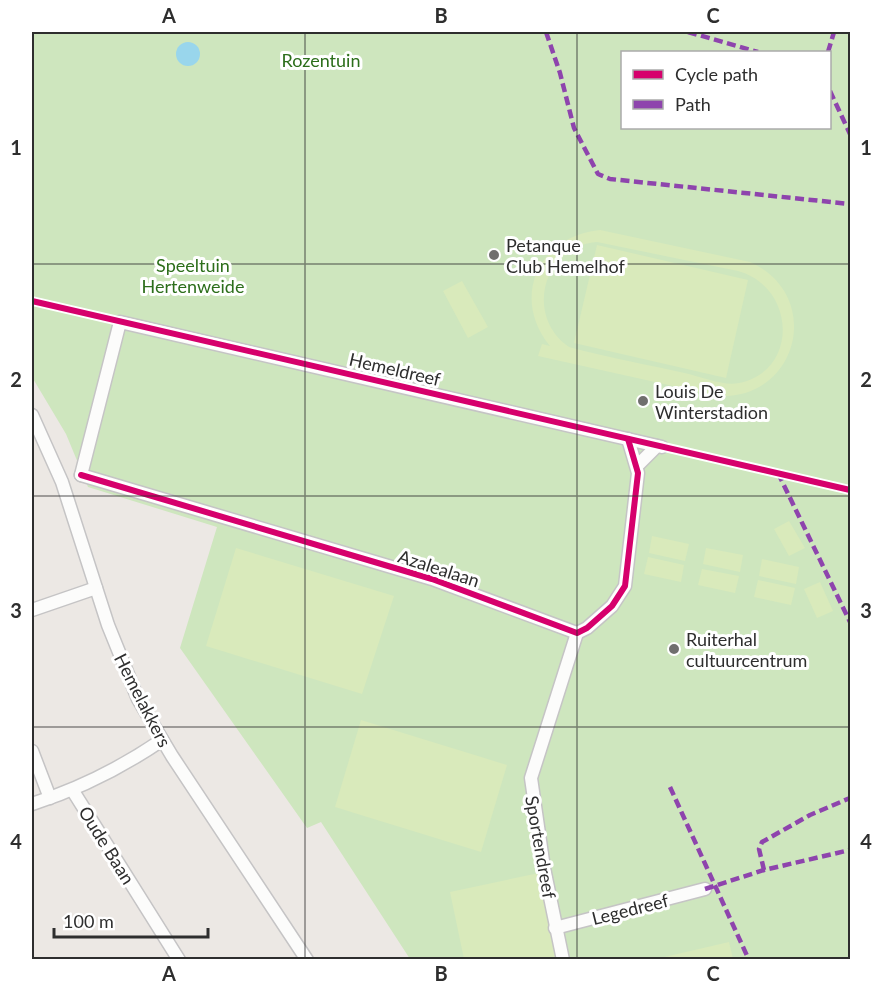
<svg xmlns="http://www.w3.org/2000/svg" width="882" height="991" font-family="Lato,sans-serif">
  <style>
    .green { fill: #cee6be; fill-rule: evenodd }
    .pitch { fill: #d9eabb; fill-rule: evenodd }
    .water { fill: #99d6ec }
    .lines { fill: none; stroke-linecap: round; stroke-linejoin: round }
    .minor-casing { stroke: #c5c4c5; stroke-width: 15 }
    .minor { stroke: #fcfcfb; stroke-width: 12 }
    .quiet { stroke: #8e44ad; stroke-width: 4.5; stroke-dasharray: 9 4.5; stroke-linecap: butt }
    .cycleway-casing { stroke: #fff; stroke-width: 10 }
    .cycleway { stroke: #d6006c; stroke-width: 6 }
    .grid { fill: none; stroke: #2e2e2e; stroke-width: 1.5; stroke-opacity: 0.55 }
    .poi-dot { fill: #706f6e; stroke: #fff; stroke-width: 2 }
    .labels { text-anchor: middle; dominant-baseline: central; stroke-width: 6; stroke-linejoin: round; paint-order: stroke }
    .park-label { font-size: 18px; fill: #2c6e1b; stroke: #fff }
    .poi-label { font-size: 18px; fill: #2e2e2e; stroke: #fff; text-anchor: start }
    .street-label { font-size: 18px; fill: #2e2e2e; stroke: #fff }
    .neatline { fill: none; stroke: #2e2e2e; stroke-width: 2 }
    .grid-label { font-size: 20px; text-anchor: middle; font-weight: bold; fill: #2e2e2e }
  </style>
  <rect width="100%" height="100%" fill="#ece8e4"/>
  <path class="green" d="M32,32H850V959H410L321,822L307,828L180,648L217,527L88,487L66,434L32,377ZM622,52H830V128H622Z"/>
  <g class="pitch">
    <path d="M600,230L750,262C824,295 799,400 718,396L538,356L542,344L550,346C510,297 539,236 600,230ZM597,242L738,271C796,287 799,371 739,383C724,386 704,378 689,374C650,365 609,358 569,347C524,316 543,246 597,242Z"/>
    <polygon points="597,245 748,280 726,378 574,343"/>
    <polygon points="462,281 488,327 468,338 443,291"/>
    <polygon points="789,521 805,548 789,556 774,529"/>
    <polygon points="652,536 689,544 685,561 649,553"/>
    <polygon points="236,548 394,596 362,694 206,646"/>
    <polygon points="706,548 743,555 740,572 703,564"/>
    <polygon points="648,557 684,565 681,582 644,574"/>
    <polygon points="762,559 799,567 796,584 759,576"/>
    <polygon points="702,569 739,576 735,593 698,585"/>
    <polygon points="758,580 795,588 791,605 754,597"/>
    <polygon points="820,582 833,611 817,618 804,589"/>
    <polygon points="361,720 507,765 481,852 335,807"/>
    <polygon points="539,873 557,959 464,959 450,892"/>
    <polygon points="729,942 733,959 656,959"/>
  </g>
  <circle class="water" cx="188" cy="54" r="12"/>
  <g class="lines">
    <g class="minor-casing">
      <g id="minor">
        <polyline points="32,415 62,482 108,625 138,699 172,756 307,960"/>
        <polyline points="637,466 657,446"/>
        <polyline points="81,475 432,579 577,633 587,628 612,606 625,586 638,473 628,439"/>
        <polyline points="81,475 120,322 662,447"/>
        <polyline points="32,610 96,588"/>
        <polyline points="32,751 50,798"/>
        <polyline points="73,791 179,960"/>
        <path d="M32,804C79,789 121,768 162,740"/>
        <polyline points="555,928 705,889"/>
        <polyline points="563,960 544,868 531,778 577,633"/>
      </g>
    </g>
    <use href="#minor" class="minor"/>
    <g class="quiet">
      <polyline points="546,32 560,73 574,128 598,174 610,179 850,204"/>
      <polyline points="688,32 758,52"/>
      <polyline points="828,52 834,32"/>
      <polyline points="830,91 850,134"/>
      <polyline points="778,473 850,622"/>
      <polyline points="670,787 749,960"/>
      <polyline points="764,870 759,849 762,842 810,815 850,798"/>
      <polyline points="705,889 764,870 850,850"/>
    </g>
    <g class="cycleway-casing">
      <g id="cycleway">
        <polyline points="32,301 850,490"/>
        <polyline points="81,475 432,579 577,633 587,628 612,606 625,586 638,473 628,439"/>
      </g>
    </g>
    <use href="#cycleway" class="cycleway"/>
  </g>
  <path class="grid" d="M305,32V960M577,32V960M32,264H850M32,496H850M32,727H850"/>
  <g class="poi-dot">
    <circle cx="494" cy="255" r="6"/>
    <circle cx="643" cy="401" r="6"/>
    <circle cx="674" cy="649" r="6"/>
  </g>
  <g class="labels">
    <g class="park-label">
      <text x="321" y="60">Rozentuin</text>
      <text x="193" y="265">Speeltuin<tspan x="193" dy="21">Hertenweide</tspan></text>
    </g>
    <g class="poi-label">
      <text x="506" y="245">Petanque<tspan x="506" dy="21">Club Hemelhof</tspan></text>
      <text x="655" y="391">Louis De<tspan x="655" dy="21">Winterstadion</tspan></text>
      <text x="686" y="639">Ruiterhal<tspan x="686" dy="21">cultuurcentrum</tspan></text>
    </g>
    <g class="street-label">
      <text transform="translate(395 369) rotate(13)">Hemeldreef</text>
      <text transform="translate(439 568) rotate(18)">Azalealaan</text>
      <text transform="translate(143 700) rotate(63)">Hemelakkers</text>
      <text transform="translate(107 845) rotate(58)">Oude Baan</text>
      <text transform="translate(541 847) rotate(80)">Sportendreef</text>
      <text transform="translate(630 909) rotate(-14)">Legedreef</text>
    </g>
  </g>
  <rect width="882" height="991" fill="none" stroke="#ffffff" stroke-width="66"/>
  <rect x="621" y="51" width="210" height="78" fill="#ffffff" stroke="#ababab" stroke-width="1.5"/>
  <rect x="633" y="70" width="30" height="9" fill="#d6006c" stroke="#ababab" stroke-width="1.5"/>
  <text x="675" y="81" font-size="18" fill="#2e2e2e">Cycle path</text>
  <rect x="633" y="100" width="30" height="9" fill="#8e44ad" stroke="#ababab" stroke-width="1.5"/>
  <text x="675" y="111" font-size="18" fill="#2e2e2e">Path</text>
  <path d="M54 928v9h154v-9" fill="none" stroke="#2e2e2e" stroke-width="3"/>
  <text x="63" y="928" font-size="18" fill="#2e2e2e" stroke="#ffffff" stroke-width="4.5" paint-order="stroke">100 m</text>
  <rect x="33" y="33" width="816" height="925" class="neatline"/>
  <g class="grid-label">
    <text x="169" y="23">A</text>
    <text x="441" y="23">B</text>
    <text x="713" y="23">C</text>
    <text x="16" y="155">1</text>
    <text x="866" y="155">1</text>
    <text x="16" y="387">2</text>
    <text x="866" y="387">2</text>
    <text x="16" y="618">3</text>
    <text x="866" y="618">3</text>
    <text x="16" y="849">4</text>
    <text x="866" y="849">4</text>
    <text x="169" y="981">A</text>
    <text x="441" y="981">B</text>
    <text x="713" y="981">C</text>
  </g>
</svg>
